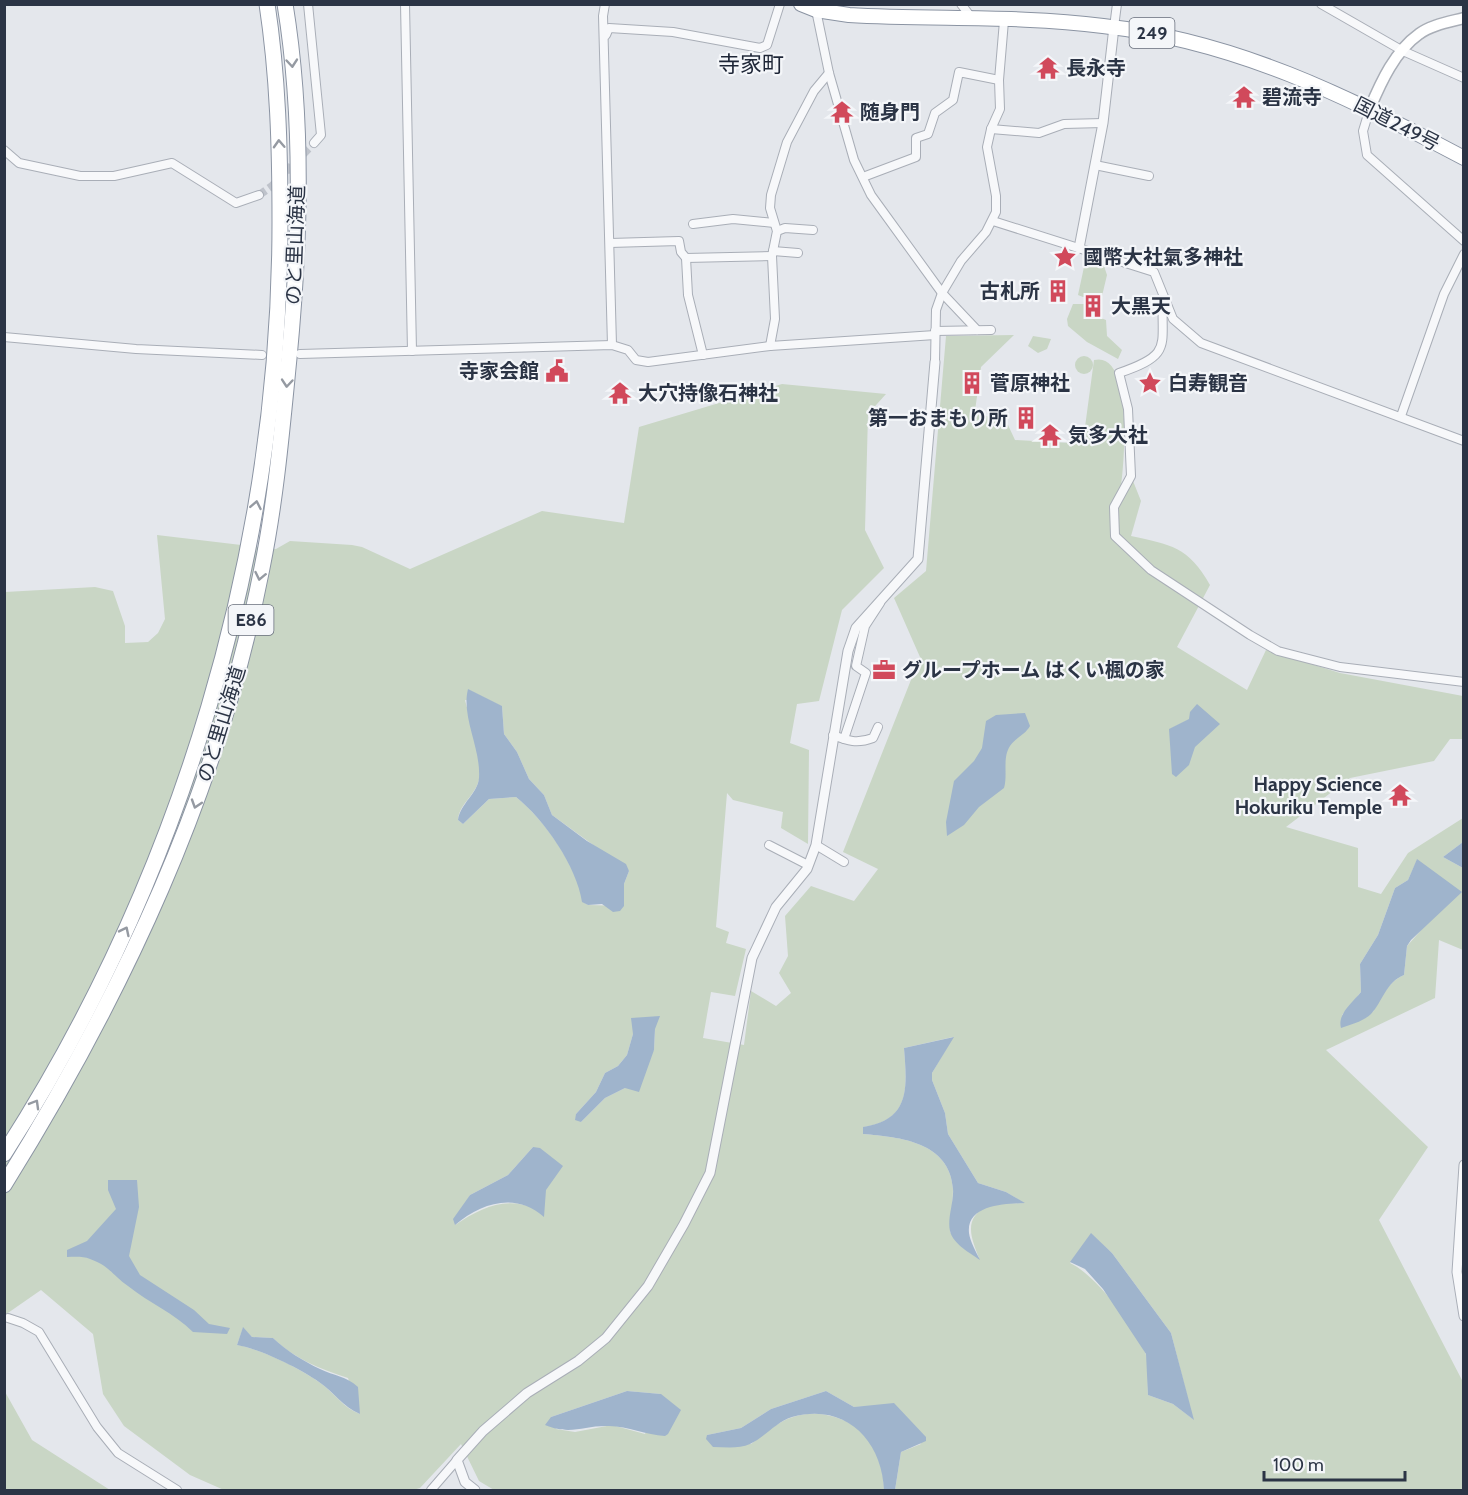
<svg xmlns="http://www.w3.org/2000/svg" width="1468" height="1495" font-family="Cabin,'Noto Sans JP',sans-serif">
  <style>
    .green { fill: #c9d6c5; fill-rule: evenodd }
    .water { fill: #9fb4cc }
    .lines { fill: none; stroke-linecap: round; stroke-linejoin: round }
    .minor-tunnel { stroke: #bfc3cb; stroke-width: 8; stroke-dasharray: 8 4; stroke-linecap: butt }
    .minor-casing { stroke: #a9aeb7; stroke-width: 10 }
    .tertiary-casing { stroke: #a9aeb7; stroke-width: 11 }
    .secondary-casing { stroke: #a9aeb7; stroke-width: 13 }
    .trunk-casing { stroke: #8b94a3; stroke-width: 16 }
    .motorway-casing { stroke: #8b94a3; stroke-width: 17 }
    .minor { stroke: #f7f8fa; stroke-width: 8 }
    .tertiary { stroke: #f7f8fa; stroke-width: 9 }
    .secondary { stroke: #fff; stroke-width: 10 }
    .trunk { stroke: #fff; stroke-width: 14 }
    .motorway { stroke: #fff; stroke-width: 15 }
    .oneway { stroke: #959aa2 }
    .labels { text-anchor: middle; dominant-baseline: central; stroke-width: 4.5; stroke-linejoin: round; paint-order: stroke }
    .shield { fill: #f4f6f9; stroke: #676e7b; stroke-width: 1.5 }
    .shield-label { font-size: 18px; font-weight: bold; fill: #2b3445 }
    .poi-label { font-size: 20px; font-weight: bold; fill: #2b3445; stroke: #f4f6f9; text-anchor: start }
    .street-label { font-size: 20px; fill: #2b3445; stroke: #f4f6f9 }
    .quarter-label { font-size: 22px; fill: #1d2536; stroke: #f4f6f9 }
  </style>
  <rect width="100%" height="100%" fill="#e4e7ec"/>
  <g class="green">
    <polygon points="1091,260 1103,263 1107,275 1102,296 1083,297 1078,295 1084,267 1089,266"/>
    <polygon points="1073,304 1084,304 1091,314 1106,320 1107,336 1122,350 1118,359 1087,342 1068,326 1067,319"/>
    <path d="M1014,335L981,367L975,411L1008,425L1015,440L1071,443L1072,433L1085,427L1094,360C1134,350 1124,465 1121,486L1131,476L1141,501L1131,536C1171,545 1188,546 1210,585L1177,647L1247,690L1266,650L1340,673L1463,696V739H1450L1434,761L1350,778L1286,827L1358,848V887L1381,894L1408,853L1463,818V842L1443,857L1463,868V950L1439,940L1435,998L1326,1050L1428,1147L1379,1220L1463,1382V1490H895L901,1452L921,1444L884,1406L854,1407L826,1391L771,1409L741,1428L707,1435L751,1444C763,1435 776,1423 790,1418C820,1406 861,1420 875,1449C881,1460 884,1478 884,1490H494L479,1481L461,1444L420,1488L413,1490H224L190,1475L124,1426L103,1394L93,1334L41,1290L5,1315V592L95,587L113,591L125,626V643L148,642L158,633L165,619L157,535L276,549L290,541L352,545L362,547L410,569L542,511L624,523L639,427L782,384L886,394L868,414L865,530L884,568L842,610L819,701L797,704L790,743L809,750L808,844L781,828L783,812L733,800L727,793L716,927L729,932L726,943L746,949L735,996L711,992L703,1038L744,1045L751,991L776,1006L791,993L779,973L788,956L785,916L811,886L854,901L878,869L843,852L920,657L894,598L926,571L946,336ZM465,700L502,706L504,734L517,752L529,779L544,795L552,815L629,871L624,884V906L588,905L583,902C577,866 544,819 516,797L489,799L463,824L458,820C459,805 473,797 478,783C486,763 470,721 465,700ZM1417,860L1432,918L1407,946L1404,975C1389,981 1380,998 1373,1012L1342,1015L1361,992L1360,964L1378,935L1395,888L1408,880ZM655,1029L654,1050L625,1088L605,1098L581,1122L576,1114L596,1092L605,1073L618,1066L627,1055L633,1034ZM953,1037L932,1073V1080L945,1113L948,1134L978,1183L1006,1192L1024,1203C1014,1204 999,1202 990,1205C962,1217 971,1237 979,1258L950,1232C951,1218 953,1203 953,1189C950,1142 900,1137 863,1134L864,1127C911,1120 907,1087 904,1048ZM533,1147L534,1208C505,1196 480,1208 455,1225L470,1195L508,1175ZM1091,1234L1112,1253L1171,1333L1193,1419L1173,1404L1148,1395C1147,1383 1150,1363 1145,1352C1134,1326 1096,1275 1070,1263ZM243,1328L252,1337L273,1338C293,1358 320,1369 348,1378L360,1414C343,1408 334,1392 319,1382C300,1368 261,1349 237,1345ZM627,1391L661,1394L645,1434L612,1425L575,1432L556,1429L551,1417Z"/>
    <polygon points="1033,336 1051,339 1047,349 1038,353 1028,346"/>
    <circle cx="1084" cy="365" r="9"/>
    <polygon points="4,1390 32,1440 110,1490 5,1490"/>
  </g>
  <g class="water">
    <path d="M468,689L502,706L504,734L517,752L529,779L544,795L552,815L587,841L626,864L629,871L624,884V906L620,911L613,912L602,904L588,905L582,902C577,867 544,819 516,797L489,799L463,824L458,820C460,804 478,793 479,778C481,748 461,717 468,689Z"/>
    <polygon points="1197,704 1220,724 1195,747 1189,765 1176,777 1172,774 1169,729 1189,719 1190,712"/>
    <path d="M1025,713L1030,726C1025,735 1015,738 1010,746C1002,758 1008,775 1004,788L979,807L964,825L947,836L946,822L954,781L974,761L982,748L986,721L996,715Z"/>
    <polygon points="1463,842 1463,868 1443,857"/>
    <path d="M1417,859L1462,892L1411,940L1407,946L1404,975C1386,982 1383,1001 1371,1014C1362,1022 1352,1024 1341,1028C1337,1014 1353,1002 1361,992L1360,964L1378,935L1395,888L1408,880Z"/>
    <polygon points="660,1016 655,1029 654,1050 639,1092 625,1088 605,1098 581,1122 575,1120 576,1114 596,1092 605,1073 618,1066 627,1055 633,1034 631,1018"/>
    <path d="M954,1037L932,1073V1080L945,1113L948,1134L978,1183L1006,1192L1025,1203C1007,1204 966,1204 969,1233C970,1241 976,1252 980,1260C970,1253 953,1244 950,1231C947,1218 954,1202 953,1189C950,1142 900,1137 863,1134V1127C911,1120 907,1087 904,1048Z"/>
    <path d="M533,1147L540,1148L563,1166L546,1190L544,1217C516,1192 482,1202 455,1225L453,1219L470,1195L508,1175Z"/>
    <path d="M108,1180H137L139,1207L129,1256L140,1275L194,1310L209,1324L230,1328L227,1334L193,1332C174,1313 149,1303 128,1286C112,1275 110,1266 90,1259C83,1256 74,1257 67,1257V1250L87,1241L116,1209L108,1190Z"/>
    <polygon points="1091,1233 1112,1253 1171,1333 1194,1420 1173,1404 1148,1395 1146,1354 1103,1289 1085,1269 1070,1262"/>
    <path d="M243,1327L252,1337L273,1338C287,1351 303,1361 320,1369C334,1376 346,1376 358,1387L360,1414C343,1407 334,1392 319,1382C299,1368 260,1349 237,1345Z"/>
    <path d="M627,1391L661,1394L681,1410L668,1434L665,1436C646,1435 628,1426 609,1426C584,1425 571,1436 545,1425L551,1417Z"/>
    <path d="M826,1391L854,1407L894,1403L926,1437V1441L901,1452L895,1490H884C882,1440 845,1402 792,1417C776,1422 765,1437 750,1444C739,1449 725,1447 713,1447L706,1439L707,1435L741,1428L771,1409Z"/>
  </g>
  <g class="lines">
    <polyline class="minor-tunnel" points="259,195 272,186 314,143"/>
    <g class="minor-casing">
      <g id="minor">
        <polyline points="308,4 321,135 314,143"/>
        <polyline points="405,4 412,351"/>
        <polyline points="605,4 603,16 612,345"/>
        <polyline points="961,4 971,17"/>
        <polyline points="1321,4 1403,51 1464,78"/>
        <polyline points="816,10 829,73 854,160 871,195 942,293 977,330"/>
        <polyline points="1114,27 1117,4"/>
        <polyline points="606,35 609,28 673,32 760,48 767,45 780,4"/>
        <polyline points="1370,108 1363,131 1367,155 1464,241"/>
        <polyline points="991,129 1039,133 1064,124 1103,123"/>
        <polyline points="4,150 19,163 80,176 114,176 172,163 236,203 259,195"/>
        <polyline points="1095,165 1149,176"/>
        <polyline points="863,177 916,157 916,138 928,134 935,113 953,100 959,72 999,80"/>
        <polyline points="993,221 1154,272 1173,319 1201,343 1464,441"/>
        <polyline points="693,224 733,219 774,223"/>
        <polyline points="777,231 785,228 813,230"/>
        <polyline points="610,243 679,241 681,252 686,258 772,256"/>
        <polyline points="773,251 798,253"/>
        <polyline points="686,258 688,295 703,355"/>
        <path d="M1163,296C1160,346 1175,354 1119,373L1128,409L1131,476L1114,507L1115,536L1151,570L1250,635L1278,651L1340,667L1464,682"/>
        <polyline points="935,331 991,330"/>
        <polyline points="4,337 136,349 262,355"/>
        <polyline points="770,346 775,319 772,256 777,231 770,208 771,195 787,142 814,91 829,73"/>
        <polyline points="300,354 612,345 628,350 636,360 648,362 770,346 935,335"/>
        <polyline points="935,362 936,310 942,293 961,261 986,232 996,212 996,196 987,147 991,129 1000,109 999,80 1004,21"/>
        <polyline points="1401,416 1444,294 1464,254"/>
        <path d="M833,735C848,741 857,744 873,738L878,727"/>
        <polyline points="844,739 866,673 856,666 865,626 880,603"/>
        <polyline points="769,845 808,865"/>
        <polyline points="816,845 844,862"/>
        <polyline points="8,1318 23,1323 39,1332 97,1427 118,1453 177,1490"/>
        <polyline points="431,1490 457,1460"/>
      </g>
    </g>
    <g class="tertiary-casing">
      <g id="tertiary">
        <polyline points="1079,248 1103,123 1114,27"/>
        <polyline points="1464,1165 1457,1272 1464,1316"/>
        <polyline points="475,1490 465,1482 457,1460 483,1431 527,1393 578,1361 606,1338 648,1286 684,1224 710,1173 752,958 776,907 807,869 816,845 848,651 856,628 918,559 935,362"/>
      </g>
    </g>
    <g class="secondary-casing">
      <path id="secondary" d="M1370,108C1381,82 1395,51 1419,34C1431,25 1449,22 1464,18"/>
    </g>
    <g class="trunk-casing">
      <path id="trunk" d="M801,4L816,10L849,15C933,20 1019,15 1103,26C1236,41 1347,96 1464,158"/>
    </g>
    <g class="motorway-casing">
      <g id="motorway">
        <path d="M4,1154C182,877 280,550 280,222C280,149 278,76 267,4"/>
        <path d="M4,1185C123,994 219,790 262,568C276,499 282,429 289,358C300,242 304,120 285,4"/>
      </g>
    </g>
    <use href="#minor" class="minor"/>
    <use href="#tertiary" class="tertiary"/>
    <use href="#secondary" class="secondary"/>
    <use href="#trunk" class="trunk"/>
    <use href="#motorway" class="motorway"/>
  </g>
  <defs><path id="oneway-chevron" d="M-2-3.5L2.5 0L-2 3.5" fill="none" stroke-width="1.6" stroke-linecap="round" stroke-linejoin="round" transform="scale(1.5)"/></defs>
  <g class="oneway">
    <use href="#oneway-chevron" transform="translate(292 63) rotate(85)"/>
    <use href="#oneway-chevron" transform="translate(279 144) rotate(-93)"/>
    <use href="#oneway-chevron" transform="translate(287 383) rotate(95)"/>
    <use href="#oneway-chevron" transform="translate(256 505) rotate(-79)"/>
    <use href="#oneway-chevron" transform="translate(260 576) rotate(102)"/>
    <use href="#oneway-chevron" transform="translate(196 804) rotate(108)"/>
    <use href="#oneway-chevron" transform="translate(125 931) rotate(-64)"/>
    <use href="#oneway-chevron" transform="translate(35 1104) rotate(-60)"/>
  </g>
  <defs>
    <g id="temple-bare" transform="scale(1.8)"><path d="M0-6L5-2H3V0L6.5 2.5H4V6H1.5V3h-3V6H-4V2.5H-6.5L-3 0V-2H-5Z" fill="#d1495b" stroke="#f4f6f9" stroke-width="2.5" paint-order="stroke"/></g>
    <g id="sight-bare" transform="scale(1.8)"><path d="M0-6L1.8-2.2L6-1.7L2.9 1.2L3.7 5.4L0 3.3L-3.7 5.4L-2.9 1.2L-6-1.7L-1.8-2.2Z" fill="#d1495b" stroke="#f4f6f9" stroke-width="2.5" paint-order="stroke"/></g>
    <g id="building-bare" transform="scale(1.8)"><path d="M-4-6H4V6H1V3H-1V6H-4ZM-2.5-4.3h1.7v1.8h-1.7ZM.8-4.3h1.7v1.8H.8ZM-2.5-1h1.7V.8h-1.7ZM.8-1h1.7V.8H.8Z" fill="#d1495b" stroke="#f4f6f9" stroke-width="2.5" paint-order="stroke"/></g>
    <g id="civic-bare" transform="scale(1.8)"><path d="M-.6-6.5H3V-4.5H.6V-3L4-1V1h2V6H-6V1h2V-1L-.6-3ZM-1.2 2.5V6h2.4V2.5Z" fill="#d1495b" stroke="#f4f6f9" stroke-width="2.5" paint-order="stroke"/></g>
    <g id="office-bare" transform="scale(1.8)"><path d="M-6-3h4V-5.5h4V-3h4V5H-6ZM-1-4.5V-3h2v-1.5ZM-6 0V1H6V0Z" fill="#d1495b" stroke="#f4f6f9" stroke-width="2.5" paint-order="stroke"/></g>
  </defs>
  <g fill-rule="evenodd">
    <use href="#temple-bare" x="1048" y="68"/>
    <use href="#temple-bare" x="1244" y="97"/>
    <use href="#temple-bare" x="842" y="112"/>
    <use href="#sight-bare" x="1065" y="257"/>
    <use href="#building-bare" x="1058" y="291"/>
    <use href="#building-bare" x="1093" y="306"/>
    <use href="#civic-bare" x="557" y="371"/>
    <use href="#building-bare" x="972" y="383"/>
    <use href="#sight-bare" x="1150" y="383"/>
    <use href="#temple-bare" x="620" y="393"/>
    <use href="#building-bare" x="1026" y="418"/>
    <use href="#temple-bare" x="1050" y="435"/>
    <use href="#office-bare" x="884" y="670"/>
    <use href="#temple-bare" x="1400" y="795"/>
  </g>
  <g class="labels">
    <g class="shield">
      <rect x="1129.5" y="18" width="45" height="30" rx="4.5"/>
      <rect x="228.5" y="605" width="45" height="30" rx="4.5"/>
    </g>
    <g class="shield-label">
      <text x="1152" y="33">249</text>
      <text x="251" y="620">E86</text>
    </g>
    <g class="poi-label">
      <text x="1066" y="68">長永寺</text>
      <text x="1262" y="97">碧流寺</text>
      <text x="860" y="112">随身門</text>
      <text x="1083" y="257">國幣大社氣多神社</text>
      <text x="1040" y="291" text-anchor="end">古札所</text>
      <text x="1111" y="306">大黒天</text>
      <text x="539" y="371" text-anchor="end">寺家会館</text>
      <text x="990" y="383">菅原神社</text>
      <text x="1168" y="383">白寿観音</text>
      <text x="638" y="393">大穴持像石神社</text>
      <text x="1008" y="418" text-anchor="end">第一おまもり所</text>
      <text x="1068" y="435">気多大社</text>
      <text x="902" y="670">グループホーム はくい楓の家</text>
      <text x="1382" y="784" text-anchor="end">Happy Science<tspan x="1382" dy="23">Hokuriku Temple</tspan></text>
    </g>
    <g class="street-label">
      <text transform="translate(1397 124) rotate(27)">国道249号</text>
      <text transform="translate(295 245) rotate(-88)">のと里山海道</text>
      <text transform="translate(221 724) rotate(-73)">のと里山海道</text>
    </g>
    <g class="quarter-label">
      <text x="751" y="64">寺家町</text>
    </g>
  </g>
  <rect width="1468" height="1495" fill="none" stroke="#2b3445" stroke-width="12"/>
  <path d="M1264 1471v9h141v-9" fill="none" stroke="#2b3445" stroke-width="3"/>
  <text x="1273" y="1471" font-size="18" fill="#2b3445" stroke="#f4f6f9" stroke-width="4.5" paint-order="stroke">100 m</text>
</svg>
